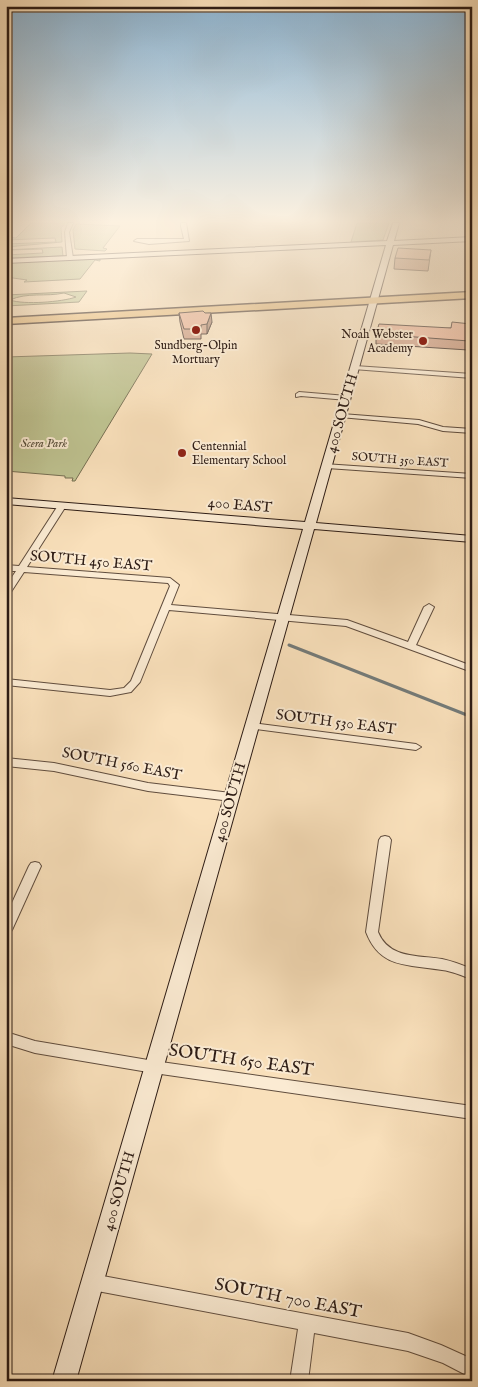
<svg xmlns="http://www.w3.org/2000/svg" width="478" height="1387" font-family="'IM FELL English',serif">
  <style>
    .green { fill: #bec290; stroke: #766f52; fill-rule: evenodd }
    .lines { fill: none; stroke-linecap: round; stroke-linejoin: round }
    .stream { stroke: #747b79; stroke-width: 3 }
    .street-casing { stroke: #604d3e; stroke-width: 2 }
    .secondary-casing { stroke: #2d1c15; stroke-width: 2 }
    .primary-casing { stroke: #2d1c15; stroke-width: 3 }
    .street { fill: #fbebd3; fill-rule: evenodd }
    .secondary { fill: #fbebd3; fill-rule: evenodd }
    .primary { fill: #ecc07e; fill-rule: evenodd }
    .wall { fill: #cb987f; stroke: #2d1c15 }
    .shaded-wall { fill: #a57c68; stroke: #2d1c15 }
    .building { fill: #ecb194; stroke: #2d1c15 }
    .poi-dot { fill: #8f2418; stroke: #fbebd3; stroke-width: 2 }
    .labels { text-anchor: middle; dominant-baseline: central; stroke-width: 4; stroke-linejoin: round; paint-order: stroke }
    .far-poi-label { font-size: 12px; fill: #2d1c15; stroke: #fbebd3; text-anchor: end }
    .far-park-label { font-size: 12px; font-style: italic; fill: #584e3a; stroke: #fbebd3 }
    .far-street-label { font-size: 12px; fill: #2d1c15; stroke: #fbebd3 }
    .street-label { font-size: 15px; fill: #2d1c15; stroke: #fbebd3 }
    .near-street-label { font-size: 18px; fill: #2d1c15; stroke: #fbebd3 }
  </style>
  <rect width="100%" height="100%" fill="#f9e0bb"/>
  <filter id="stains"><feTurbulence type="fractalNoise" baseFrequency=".004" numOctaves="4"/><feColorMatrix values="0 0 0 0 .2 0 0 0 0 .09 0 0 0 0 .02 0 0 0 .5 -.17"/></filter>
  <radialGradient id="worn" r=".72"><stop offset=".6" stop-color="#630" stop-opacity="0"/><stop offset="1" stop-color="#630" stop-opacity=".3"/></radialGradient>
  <g class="green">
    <polygon points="31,223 65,223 61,228 62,242 6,247 6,244 56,242 55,238 6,240 6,237 16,238"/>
    <polygon points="357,223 389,223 383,240 351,242"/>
    <polygon points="76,224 77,224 120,226 103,248 107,249 105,251 75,249 73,230"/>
    <polygon points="62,247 63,256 6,258 6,255 43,253 42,249 6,250"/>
    <polygon points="100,258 100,261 95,260 80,279 24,282 27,280 6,277 6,263"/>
    <path d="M87,291L79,302L6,306V295ZM64,293L76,297C62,302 24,305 10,300C27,292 46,297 64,293Z"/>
    <polygon points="130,353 152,354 75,481 72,481 73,478 65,478 65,476 6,471 6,357"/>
  </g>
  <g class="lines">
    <polyline class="stream" points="289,645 472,717"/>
    <g class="street-casing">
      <g id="street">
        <polygon points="68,223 73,223 69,232 73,258 70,260 67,258 65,232"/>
        <polygon points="181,223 186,223 189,241 149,244 134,241 137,239 184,239 181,226"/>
        <polygon points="355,366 472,374 472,378 353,369 353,367"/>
        <polygon points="299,392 347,396 350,398 347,400 301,396 296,397 296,394"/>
        <polygon points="342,414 419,420 443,427 472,429 472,433 443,431 418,424 340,417 339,416"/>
        <polygon points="324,464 472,474 472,478 327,468 323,466"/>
        <polygon points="59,504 65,504 66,506 27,567 170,578 179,585 171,605 347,620 408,642 424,607 429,604 434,607 416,645 472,666 472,672 346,626 169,610 140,682 131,692 110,696 6,685 6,679 110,690 124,688 131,681 170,586 168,583 24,572 9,595 6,596 6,586 16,571 6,571 6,565 19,566"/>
        <polygon points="252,723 416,744 421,747 416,750 248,728 247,726"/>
        <polygon points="6,758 54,763 148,783 231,793 235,794 237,797 235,800 231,801 148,791 54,771 6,766"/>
        <path d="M385,836L389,837L391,840L378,932C389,959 418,955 442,959C452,961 462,965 472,969V979C462,976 452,971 442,970C408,964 380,969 366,932L379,840L381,837Z"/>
        <polygon points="35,862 39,863 41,866 12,930 10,933 6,935 6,916 29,866 31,863"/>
        <polygon points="6,1032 35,1041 154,1061 472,1106 472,1119 154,1073 35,1053 6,1044"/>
        <polygon points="92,1274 408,1333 441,1345 472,1359 472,1378 443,1363 408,1351 314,1333 308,1381 290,1381 298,1329 92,1290 86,1288 84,1282 86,1276"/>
      </g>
    </g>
    <g class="secondary-casing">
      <polygon id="secondary" points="393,223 399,223 394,241 472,237 472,241 393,245 316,523 472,536 472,542 314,529 76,1381 52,1381 303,529 6,504 6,498 305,522 386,245 6,263 6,259 387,241"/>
    </g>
    <g class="primary-casing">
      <polygon id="primary" points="472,292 472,298 6,324 6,318"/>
    </g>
    <use href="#street" class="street"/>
    <use href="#secondary" class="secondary"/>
    <use href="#primary" class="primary"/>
  </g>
  <g class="wall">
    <polygon points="431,250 428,271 394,269 395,258"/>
    <polygon points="179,313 212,322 207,334 201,334 201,339 184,339 180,322"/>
    <polygon points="471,324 468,350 376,344 376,334 451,328"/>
  </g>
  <polygon class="shaded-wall" points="211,313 212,322 207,334 207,324"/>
  <g class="building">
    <polygon points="398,248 431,250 429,260 395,258"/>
    <polygon points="203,311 205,313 211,313 207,324 201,325 201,329 184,329 179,313"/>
    <polygon points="452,322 471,324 469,341 376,334 379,324 451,328"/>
  </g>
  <linearGradient id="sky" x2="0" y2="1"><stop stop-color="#8cb6d6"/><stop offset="0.53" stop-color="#fcf1e0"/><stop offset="1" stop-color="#fcf1e0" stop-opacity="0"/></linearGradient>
  <rect width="478" height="417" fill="url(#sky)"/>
  <g class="poi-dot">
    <circle cx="196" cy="330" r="5"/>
    <circle cx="423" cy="341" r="5"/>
    <circle cx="182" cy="453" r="5"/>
  </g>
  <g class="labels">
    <g class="far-poi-label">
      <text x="413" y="334">Noah Webster<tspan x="413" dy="14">Academy</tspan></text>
      <text x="196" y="345" text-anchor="middle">Sundberg-Olpin<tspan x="196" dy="14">Mortuary</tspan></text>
      <text x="192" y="446" text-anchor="start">Centennial<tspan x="192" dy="14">Elementary School</tspan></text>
    </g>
    <g class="far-park-label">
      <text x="44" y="443">Scera Park</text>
    </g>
    <g class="far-street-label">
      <text transform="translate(400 460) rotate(4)">SOUTH 350 EAST</text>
    </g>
    <g class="street-label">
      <text transform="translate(342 413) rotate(-74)">400 SOUTH</text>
      <text transform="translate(240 505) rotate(5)">400 EAST</text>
      <text transform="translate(91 561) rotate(5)">SOUTH 450 EAST</text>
      <text transform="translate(336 722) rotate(7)">SOUTH 530 EAST</text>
      <text transform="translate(122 764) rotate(11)">SOUTH 560 EAST</text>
      <text transform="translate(230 802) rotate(-74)">400 SOUTH</text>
      <text transform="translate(119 1191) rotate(-74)">400 SOUTH</text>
    </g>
    <g class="near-street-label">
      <text transform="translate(241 1061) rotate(8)">SOUTH 650 EAST</text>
      <text transform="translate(288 1299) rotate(11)">SOUTH 700 EAST</text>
    </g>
  </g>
  <rect width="478" height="1387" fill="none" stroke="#f9e0bb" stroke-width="25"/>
  <rect x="8" y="8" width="463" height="1372" fill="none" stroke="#2d1c15" stroke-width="2.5"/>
  <rect x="12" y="12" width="453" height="1362" fill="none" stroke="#2d1c15"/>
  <rect width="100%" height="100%" filter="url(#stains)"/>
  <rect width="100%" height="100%" fill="url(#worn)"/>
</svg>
